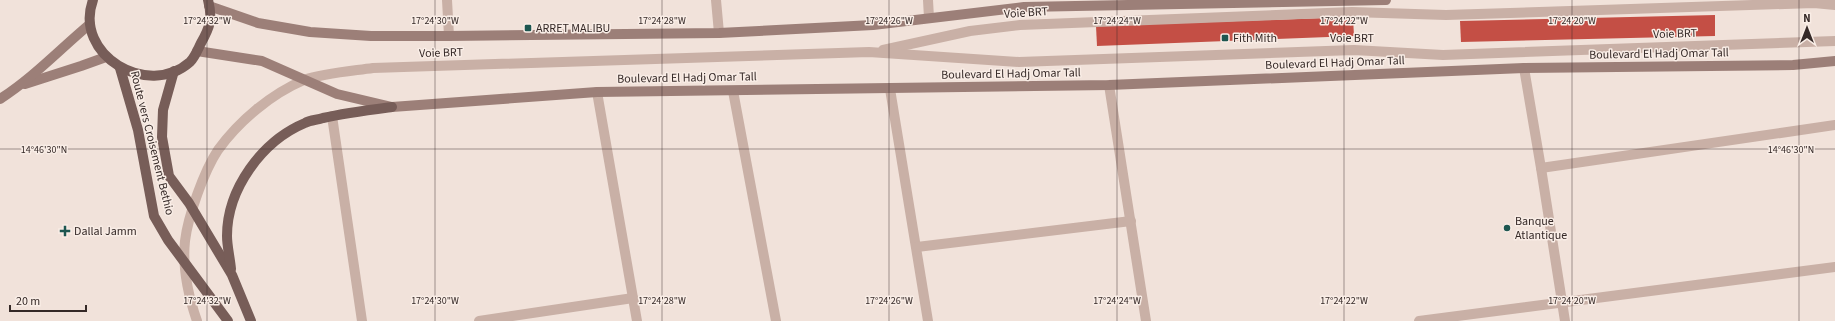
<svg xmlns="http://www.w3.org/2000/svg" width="1835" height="321" font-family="'Source Sans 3',sans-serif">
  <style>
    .building { fill: #c44f45 }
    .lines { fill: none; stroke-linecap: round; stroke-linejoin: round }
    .lane { stroke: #c9b0a6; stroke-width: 10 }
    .street { stroke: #c9b0a6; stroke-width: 10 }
    .secondary { stroke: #9c7f78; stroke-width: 10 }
    .primary { stroke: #775d58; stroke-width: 10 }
    .ticks { fill: none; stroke: #352927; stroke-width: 1; stroke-opacity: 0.45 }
    .poi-dot { fill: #1d5650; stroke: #f9ede6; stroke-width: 1.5 }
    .labels { text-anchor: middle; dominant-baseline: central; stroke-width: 3; stroke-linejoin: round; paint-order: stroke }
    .street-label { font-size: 12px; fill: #352927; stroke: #f9ede6 }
    .poi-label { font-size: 12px; fill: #352927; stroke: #f9ede6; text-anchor: start }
    .ticks-label { font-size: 10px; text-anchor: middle; fill: #352927; stroke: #f9ede6; stroke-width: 3; stroke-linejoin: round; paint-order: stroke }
  </style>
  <rect width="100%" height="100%" fill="#f1e2da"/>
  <g class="building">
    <polygon points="1715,15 1715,36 1461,42 1460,21"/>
    <polygon points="1353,17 1354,36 1097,46 1096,26"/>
  </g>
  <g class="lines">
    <g class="lane">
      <polyline points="883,50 970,31 1020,25 1352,12 1446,15 1814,3 1835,5"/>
      <path d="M197,321C188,295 182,269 185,241C188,216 204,171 218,150C239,121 271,94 304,80C324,73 352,71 373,68L869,52L1019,62L1354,50L1443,55L1835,41"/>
    </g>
    <g class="street">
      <polyline points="447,0 449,36"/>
      <polyline points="716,0 719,33"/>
      <polyline points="928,0 929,18"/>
      <polyline points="1524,68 1541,168 1565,321"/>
      <polyline points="1109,85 1146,321"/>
      <polyline points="890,89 928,321"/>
      <polyline points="733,91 776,321"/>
      <polyline points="597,92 637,321"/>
      <polyline points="332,116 362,321"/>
      <polyline points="1541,168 1835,125"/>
      <polyline points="917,247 1131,221"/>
      <polyline points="479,321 633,298"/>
      <polyline points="1419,321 1835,267"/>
    </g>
    <g class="secondary">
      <polyline points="209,6 258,23 310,32 371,36 449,36 719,33 873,25 1024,7 1386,0"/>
      <polyline points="197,51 262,61 337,94 392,107 597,92 1109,85 1524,68 1793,65 1835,61"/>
      <polyline points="25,84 81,66 106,57"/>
      <path d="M0,99C33,78 60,49 90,24"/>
    </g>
    <g class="primary">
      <path d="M93,0C73,55 148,99 190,62C195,57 198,49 201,43C210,27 213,19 208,0"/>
      <polyline points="120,68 138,130 154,216 168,240 228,321"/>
      <polyline points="174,71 163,110 162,137 169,176 189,203 232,275 251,321"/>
      <path d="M231,269C230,258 227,246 227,236C227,189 262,141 305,123C310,120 317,120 323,118C345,113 369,110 392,107"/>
    </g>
  </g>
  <path class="ticks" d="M207,0V321M435,0V321M662,0V321M889,0V321M1117,0V321M1344,0V321M1572,0V321M1799,0V321M0,149H1835"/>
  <g class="poi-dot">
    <rect x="524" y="24" width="8" height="8" rx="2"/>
    <rect x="1221" y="34" width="8" height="8" rx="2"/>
    <circle cx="1507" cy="228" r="4"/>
    <path d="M63 225h4v4h4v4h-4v4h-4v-4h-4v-4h4z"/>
  </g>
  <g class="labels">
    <g class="street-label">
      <text transform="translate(1026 13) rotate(-4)">Voie BRT</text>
      <text transform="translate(1675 34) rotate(-2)">Voie BRT</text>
      <text x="1352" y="38">Voie BRT</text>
      <text transform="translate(441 53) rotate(-2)">Voie BRT</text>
      <text transform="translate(1659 54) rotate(-1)">Boulevard El Hadj Omar Tall</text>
      <text transform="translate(1335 63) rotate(-2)">Boulevard El Hadj Omar Tall</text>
      <text transform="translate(1011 74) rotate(-1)">Boulevard El Hadj Omar Tall</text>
      <text transform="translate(687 78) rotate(-1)">Boulevard El Hadj Omar Tall</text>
      <text transform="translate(152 143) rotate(76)">Route vers Croisement Bethio</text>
    </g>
    <g class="poi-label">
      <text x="536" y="28">ARRET MALIBU</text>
      <text x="1233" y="38">Fith Mith</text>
      <text x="1515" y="221">Banque<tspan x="1515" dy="14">Atlantique</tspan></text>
      <text x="74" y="231">Dallal Jamm</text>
    </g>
  </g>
  <g class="ticks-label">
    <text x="207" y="24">17°24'32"W</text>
    <text x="435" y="24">17°24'30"W</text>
    <text x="662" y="24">17°24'28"W</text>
    <text x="889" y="24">17°24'26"W</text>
    <text x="1117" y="24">17°24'24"W</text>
    <text x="1344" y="24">17°24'22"W</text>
    <text x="1572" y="24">17°24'20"W</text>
    <text x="44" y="153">14°46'30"N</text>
    <text x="1791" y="153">14°46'30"N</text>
    <text x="207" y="304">17°24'32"W</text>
    <text x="435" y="304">17°24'30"W</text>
    <text x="662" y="304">17°24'28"W</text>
    <text x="889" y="304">17°24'26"W</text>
    <text x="1117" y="304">17°24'24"W</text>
    <text x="1344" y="304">17°24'22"W</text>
    <text x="1572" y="304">17°24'20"W</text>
  </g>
  <g transform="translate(1807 28)" stroke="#f9ede6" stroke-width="3" paint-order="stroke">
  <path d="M0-3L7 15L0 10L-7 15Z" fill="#352927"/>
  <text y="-6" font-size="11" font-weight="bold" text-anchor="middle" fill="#352927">N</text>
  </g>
  <path d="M10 305v6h76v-6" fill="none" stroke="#352927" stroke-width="2"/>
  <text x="16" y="305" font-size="12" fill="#352927" stroke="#f9ede6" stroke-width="3" paint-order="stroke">20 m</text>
</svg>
